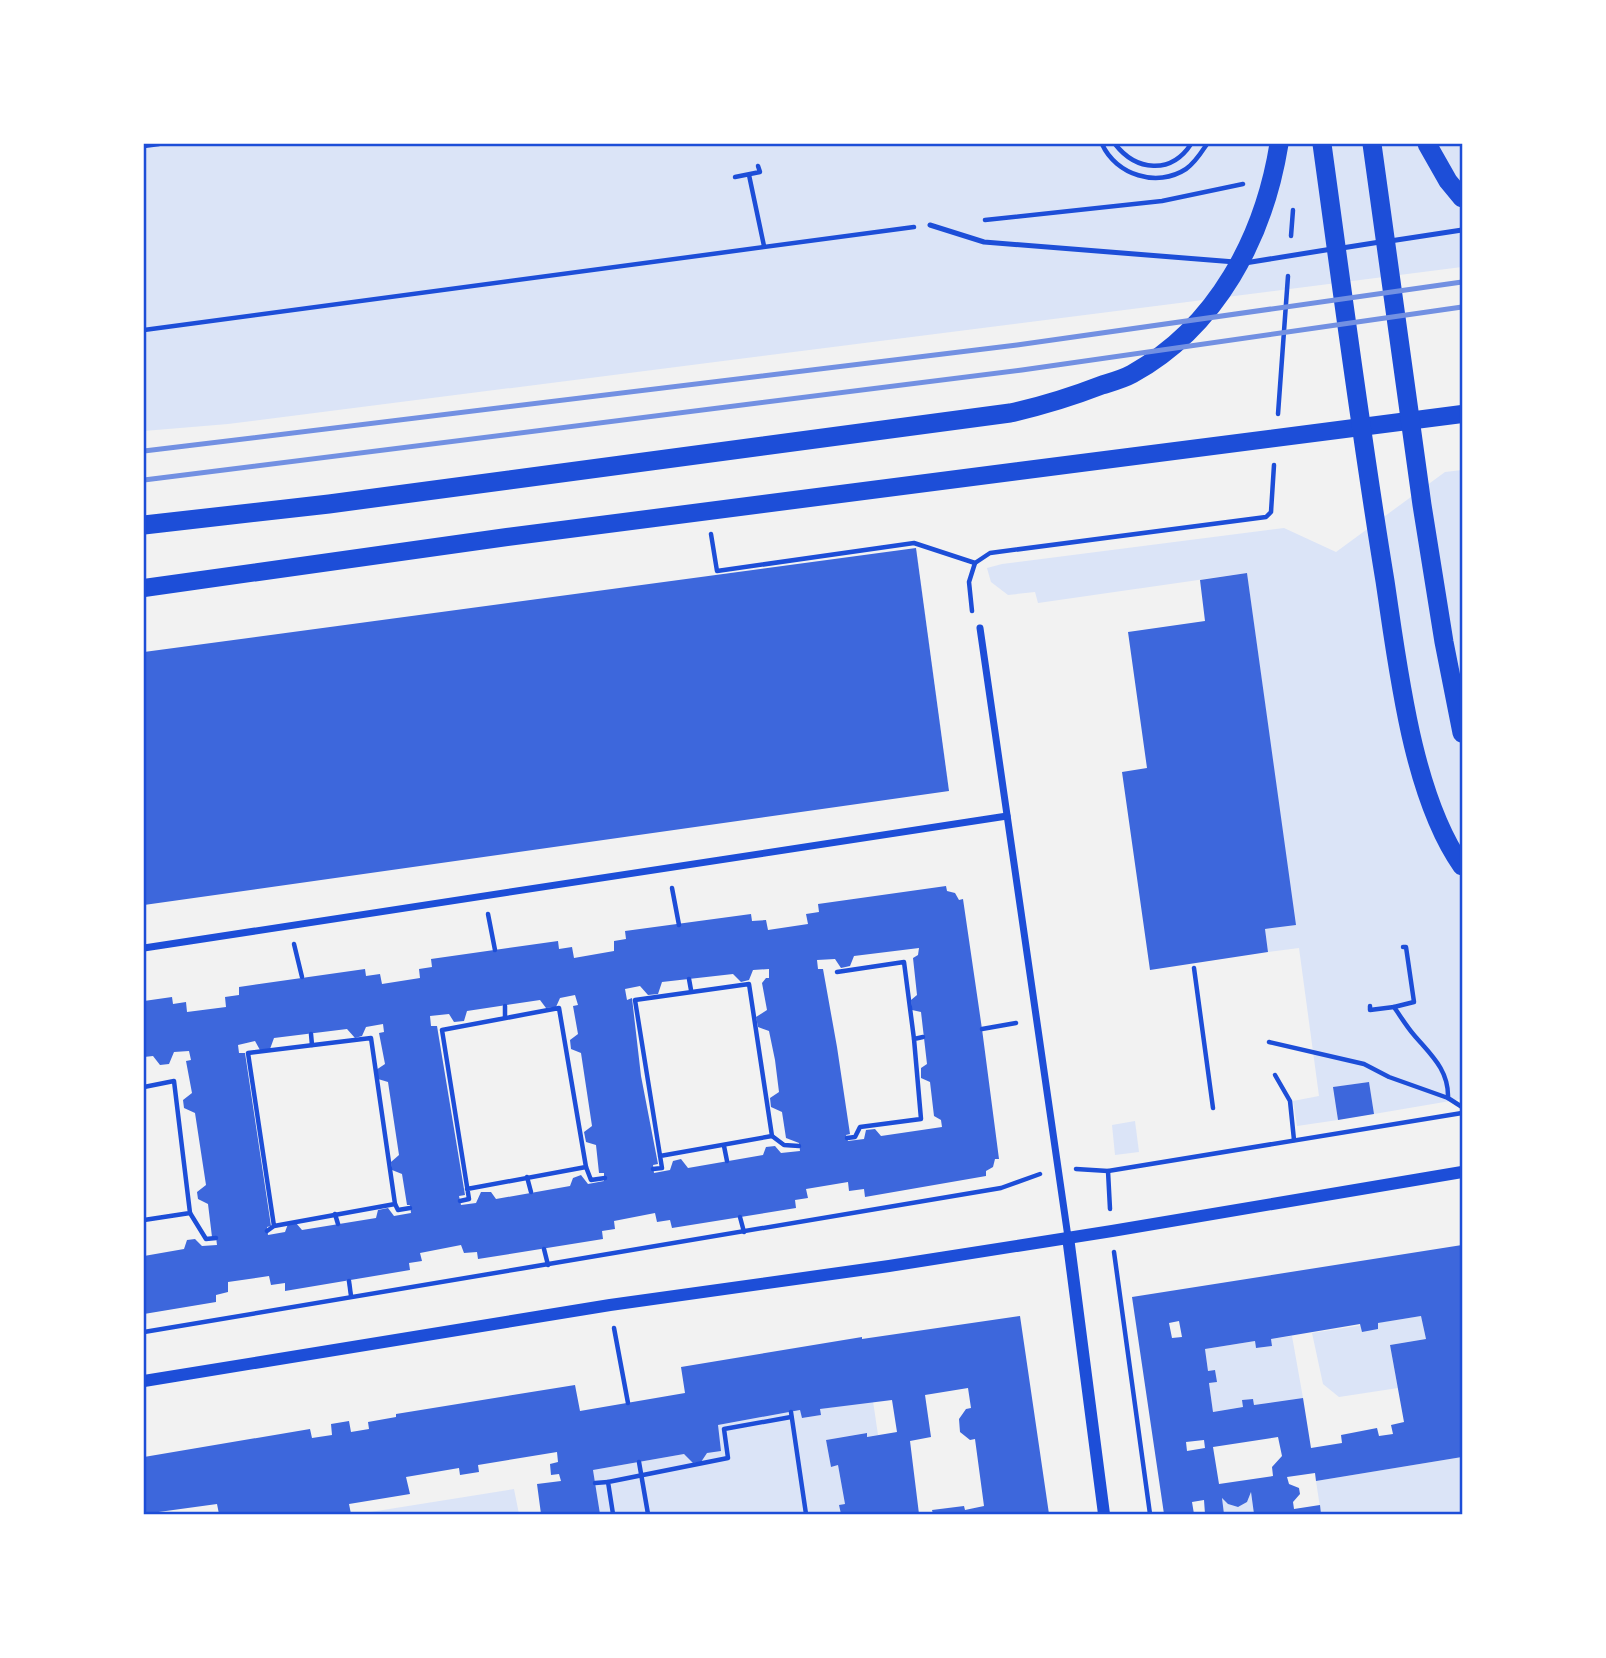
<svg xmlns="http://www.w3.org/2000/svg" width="1606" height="1658" font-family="Karla,sans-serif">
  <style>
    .green { fill: #dbe4f7 }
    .building { fill: #3d67dc; fill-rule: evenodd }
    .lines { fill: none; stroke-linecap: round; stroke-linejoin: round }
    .path { stroke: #1d4ed8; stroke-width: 4.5 }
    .service { stroke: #1d4ed8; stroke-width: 5 }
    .minor { stroke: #1d4ed8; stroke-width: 7 }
    .tertiary { stroke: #1d4ed8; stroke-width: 12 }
    .primary { stroke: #1d4ed8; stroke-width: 18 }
    .trunk { stroke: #1d4ed8; stroke-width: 19 }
    .rail { stroke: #7290e2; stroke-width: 5 }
    .neatline { fill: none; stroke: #1d4ed8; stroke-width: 2.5 }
  </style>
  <rect width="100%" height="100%" fill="#f2f2f2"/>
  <g class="green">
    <polygon points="144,144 1462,144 1462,267 228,424 144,431"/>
    <polygon points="1462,470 1462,1099 1374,1114 1369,1082 1334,1087 1338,1120 1297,1126 1293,1101 1319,1096 1299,948 1268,952 1265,929 1295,924 1247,573 1038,603 1035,592 1008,595 991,582 987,568 1002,564 1284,528 1336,552 1445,472"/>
    <polygon points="1135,1121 1139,1152 1115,1155 1112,1125"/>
    <polygon points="1421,1316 1426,1339 1390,1345 1398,1388 1339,1397 1323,1384 1312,1333"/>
    <polygon points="1292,1336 1303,1398 1254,1405 1253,1399 1243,1400 1243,1407 1213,1412 1209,1383 1216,1382 1215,1370 1208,1371 1205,1349 1255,1341 1256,1348 1272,1346 1271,1339"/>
    <polygon points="873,1401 878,1435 867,1437 866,1433 826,1440 831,1467 838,1465 845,1504 840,1505 841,1514 600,1514 593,1470 684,1454 693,1463 701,1462 718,1425 800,1410 803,1418 820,1415 820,1409"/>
    <polygon points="1462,1457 1462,1514 1321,1514 1316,1481"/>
    <polygon points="514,1489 519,1514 358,1514"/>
    <polygon points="1251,1492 1254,1514 1224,1514 1222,1498 1228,1504 1238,1507 1247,1502"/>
  </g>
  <g class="building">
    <polygon points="916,548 949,791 144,905 144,652"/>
    <polygon points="1247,573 1296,925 1265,929 1268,952 1150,970 1122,772 1147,768 1128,632 1205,621 1200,580"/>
    <path d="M946,886L947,891L955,893L959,900L963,899L982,1029L999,1159H995L993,1167L986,1171V1176L865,1197L864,1189L849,1191L848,1182L806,1189L808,1198L795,1200L796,1208L672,1228L670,1220L657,1222L655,1213L614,1221L615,1229L602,1231L603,1239L478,1259L477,1252L464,1253L461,1245L420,1253L422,1261L409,1263L410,1270L285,1291V1283L271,1285L269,1276L228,1282V1292L216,1295V1302L144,1314V1256L184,1249L187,1240L195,1239L202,1246L217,1245L216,1237H212L208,1204L198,1199L197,1192L206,1185L195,1113L184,1108L183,1100L192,1093L186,1061L191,1060L189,1051L174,1052L169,1064L160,1065L153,1056L144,1057V1001L172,997L173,1004L186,1002L187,1012L226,1007L225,997L239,995V987L365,969L366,976L380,974L382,984L420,978L419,969L432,967L431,959L558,941L559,949L572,947L574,958L614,951V941L626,939L625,931L751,914L752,921L766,920L768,930L808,924L806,914L819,912L818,904ZM919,948L918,955L913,958L917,995L911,1000L912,1010L921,1012L927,1064L921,1068V1078L930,1082L934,1116L941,1120L942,1127L881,1136L875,1129L866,1130L864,1139L848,1141L846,1135L850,1134L837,1047L823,969H818L817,960L835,959L841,968L850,966L854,956ZM769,969V978H766L762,983L767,1010L756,1017L758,1027L769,1031L775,1060L779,1092L770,1098L771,1107L782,1112L786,1138L799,1143L800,1151L781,1153L775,1146L766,1147L763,1155L688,1168L681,1159L673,1161L670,1170L654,1173L653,1165L658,1164L641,1076L632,998L627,1000L625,989L640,986L648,995L658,994L662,982L733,974L741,982L749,980L753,970ZM575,995L578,1005L573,1006L578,1034L570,1040L571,1049L581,1053L592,1126L584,1132L586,1142L596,1145L599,1173H604V1181L588,1184L581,1175L573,1178L570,1186L496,1199L491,1192H481L476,1203L461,1205L459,1196L465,1195L437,1026H431L430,1016L449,1014L454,1022L464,1021L467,1011L540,1000L546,1008L556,1007L560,998ZM383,1024L384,1032L379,1033L385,1064L376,1070L378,1079L388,1082L399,1155L391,1162L392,1170L402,1174L407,1205H410L411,1213L394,1216L388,1208L378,1210L376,1218L302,1230L296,1223L288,1224L285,1232L268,1235L267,1227L271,1226L245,1053H239L238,1045L255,1041L260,1050L270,1049L274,1038L347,1029L355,1038L362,1036L366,1027Z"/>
    <polygon points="1369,1082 1374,1114 1338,1120 1333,1087"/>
    <path d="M1462,1245V1457L1316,1481L1315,1473L1287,1477L1289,1484L1299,1488L1300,1494L1293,1502L1294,1509L1320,1505L1321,1514H1254L1251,1492L1247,1502L1238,1507L1228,1504L1222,1498L1224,1514H1205L1204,1500L1192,1502L1194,1514H1164L1132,1297ZM1421,1316L1426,1339L1390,1345L1404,1422L1391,1425L1393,1434L1379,1436L1377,1428L1341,1435L1342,1443L1311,1448L1303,1398L1254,1405L1253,1399L1242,1400L1243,1407L1213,1412L1209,1383L1217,1382L1215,1370L1208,1371L1205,1349L1255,1341L1256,1348L1272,1346L1271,1339L1360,1324L1362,1332L1378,1329V1323ZM1179,1321L1182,1337L1172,1338L1169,1323ZM1278,1437L1282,1456L1272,1467L1273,1476L1219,1484L1213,1447ZM1204,1440L1205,1448L1187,1451L1186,1442Z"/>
    <polygon points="1020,1316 1049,1514 933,1514 932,1510 964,1506 965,1510 984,1506 975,1439 970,1440 960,1432 959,1419 966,1409 971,1408 968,1388 925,1395 931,1437 910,1441 919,1514 841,1514 839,1505 845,1504 838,1465 831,1467 826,1440 867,1433 867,1437 897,1432 892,1400 820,1409 821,1415 802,1418 800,1410 718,1425 721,1451 707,1453 701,1462 693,1463 684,1454 593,1470 600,1514 541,1514 537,1484 561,1481 559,1474 551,1475 550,1464 558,1462 557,1452 478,1465 479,1472 460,1475 459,1468 406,1477 410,1494 349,1504 351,1514 219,1514 217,1504 144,1514 144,1457 310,1429 312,1438 332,1435 331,1424 349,1421 351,1432 369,1429 368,1422 396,1417 396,1414 575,1385 580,1411 685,1393 681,1367 862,1337 862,1339"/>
  </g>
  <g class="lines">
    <g class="path">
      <path d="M1102,144C1116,175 1157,188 1186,169C1195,163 1201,153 1207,144"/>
      <path d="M1115,144C1136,171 1171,175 1191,144"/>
      <polyline points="144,146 159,144"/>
      <polyline points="749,175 764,246"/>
      <polyline points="735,177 760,172 758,166"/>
      <polyline points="985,220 1162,201 1243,184"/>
      <polyline points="1291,236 1293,210"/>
      <polyline points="144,330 914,227"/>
      <polyline points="1278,414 1288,276"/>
      <polyline points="711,534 717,571 914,543 975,563"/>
      <polyline points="972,611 969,582 975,563 990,553 1266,517 1271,512 1274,465"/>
      <polyline points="672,888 679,925"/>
      <polyline points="488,914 495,950"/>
      <polyline points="294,944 302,977"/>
      <polyline points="1194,968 1213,1108"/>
      <polyline points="837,972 904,962 914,1039"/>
      <polyline points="689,979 691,990"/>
      <path d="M1370,1006V1010L1394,1007C1401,1017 1407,1027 1414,1035C1431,1055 1449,1070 1448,1098L1462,1107"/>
      <polyline points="1394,1007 1414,1002 1406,947 1403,947"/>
      <polyline points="505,1017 505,1006"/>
      <polyline points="982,1029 1016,1023"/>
      <polyline points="311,1034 312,1045"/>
      <polyline points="1269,1042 1364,1064 1389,1077 1448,1098"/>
      <polyline points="1275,1075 1290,1101 1294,1140"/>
      <polyline points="144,1087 174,1081 190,1213 144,1220"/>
      <polyline points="772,1136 784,1145 799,1146"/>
      <polyline points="847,1138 855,1137 860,1127 921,1119 914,1039 923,1037"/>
      <polyline points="724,1146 727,1161"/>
      <polyline points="586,1167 591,1180 605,1178"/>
      <polyline points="653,1169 662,1168 635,1000 749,984 772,1136 660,1156"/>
      <polyline points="1076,1169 1108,1171 1462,1113"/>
      <polyline points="1108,1171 1110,1209"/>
      <polyline points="527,1177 531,1192"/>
      <polyline points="460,1201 469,1199 442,1030 559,1008 586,1167 467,1189"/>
      <polyline points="395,1204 398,1210 410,1208"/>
      <polyline points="190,1213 206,1239 216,1238"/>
      <polyline points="335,1214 338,1224"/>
      <polyline points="740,1217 744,1232"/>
      <polyline points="267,1231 274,1226 395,1204 371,1038 248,1053 274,1226"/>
      <polyline points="544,1249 548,1265"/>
      <polyline points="1114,1252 1150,1514"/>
      <polyline points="349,1281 351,1296"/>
      <polyline points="614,1328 628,1403"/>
      <polyline points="144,1332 1001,1188 1040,1174"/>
      <polyline points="791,1412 806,1514"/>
      <polyline points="639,1462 648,1514"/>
      <polyline points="595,1483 608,1482"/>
      <polyline points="613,1514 608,1482 728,1458 724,1429 791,1417"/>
    </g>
    <g class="service">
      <polyline points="930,225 984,242 1235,262"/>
      <polyline points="1390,241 1462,230"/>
      <polyline points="1342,248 1380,242"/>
      <polyline points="1245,263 1332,249"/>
    </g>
    <g class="minor">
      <polyline points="980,628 1068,1237"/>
      <polyline points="144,948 1007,816"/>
    </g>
    <g class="tertiary">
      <polyline points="1068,1237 1104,1514"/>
      <polyline points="144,1381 610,1305 889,1266 1112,1231 1462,1172"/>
    </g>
    <polyline class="primary" points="144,588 507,537 1462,414"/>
    <g class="trunk">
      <path d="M1322,144C1342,289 1361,436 1385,581C1398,667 1412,795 1462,866"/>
      <polyline points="1372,144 1422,505 1444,642 1462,733"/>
      <polyline points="1427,144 1448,181 1462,198"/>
      <path d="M144,525L329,504L1010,413C1042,406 1071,397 1102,385C1112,382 1123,379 1132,374C1217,327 1264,237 1279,144"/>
    </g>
    <g class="rail">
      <polyline points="144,451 1017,345 1462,282"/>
      <polyline points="144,480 1022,370 1462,307"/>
    </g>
  </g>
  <rect width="1606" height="1658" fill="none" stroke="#ffffff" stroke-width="290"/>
  <rect x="145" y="145" width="1316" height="1368" class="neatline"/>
</svg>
